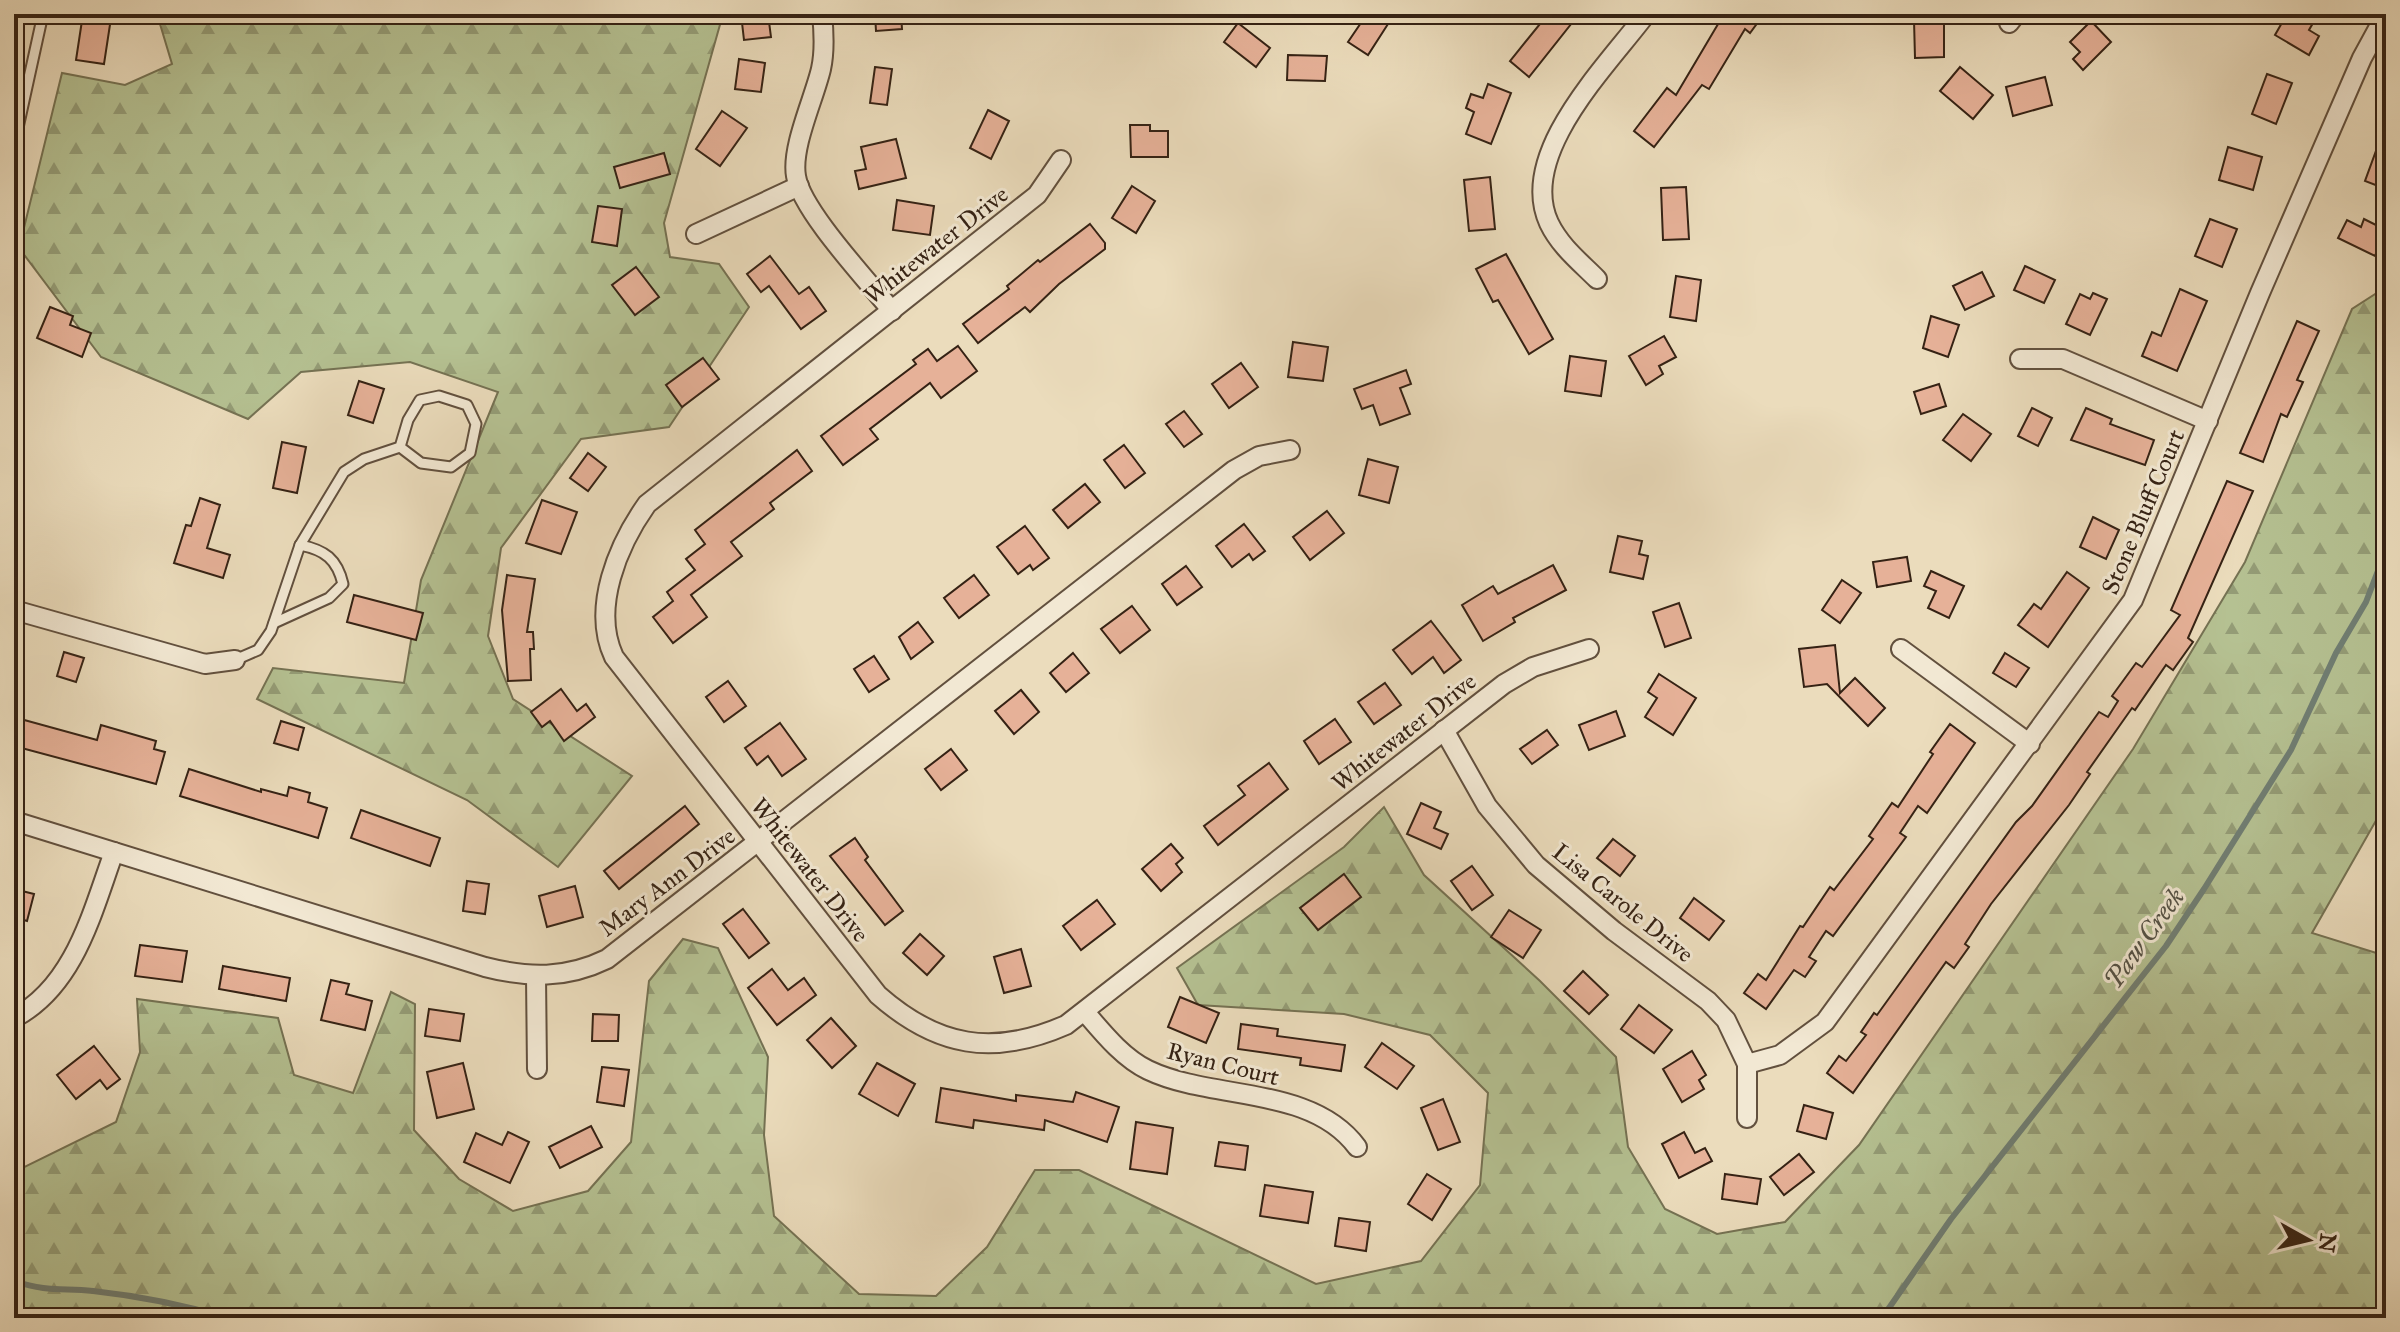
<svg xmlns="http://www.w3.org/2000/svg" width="2400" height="1332" font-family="'IM FELL Great Primer',serif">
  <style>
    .forest { fill: url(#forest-firs); stroke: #757253; stroke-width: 2 }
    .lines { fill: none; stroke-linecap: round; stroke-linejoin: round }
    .stream { stroke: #707e73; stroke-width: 6 }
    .building { fill: #e6b198; stroke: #352214; stroke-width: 2 }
    .service-casing { stroke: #62503e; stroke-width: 13 }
    .minor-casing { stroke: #62503e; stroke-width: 22 }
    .service { stroke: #f2e8d3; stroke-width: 9 }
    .minor { stroke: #f2e8d3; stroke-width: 18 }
    .labels { text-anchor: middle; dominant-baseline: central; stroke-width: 6; stroke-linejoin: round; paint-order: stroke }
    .street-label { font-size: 24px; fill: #352214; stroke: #f2e8d3 }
    .water-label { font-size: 26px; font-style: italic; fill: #535044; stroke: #f2e8d3 }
  </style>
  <defs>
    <pattern id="forest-firs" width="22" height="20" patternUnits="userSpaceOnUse" patternTransform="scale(2)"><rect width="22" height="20" fill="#b5c192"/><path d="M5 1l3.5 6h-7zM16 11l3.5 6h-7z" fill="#949c76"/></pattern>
  </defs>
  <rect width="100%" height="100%" fill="#ebdcbc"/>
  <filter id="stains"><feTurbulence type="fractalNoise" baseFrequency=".0025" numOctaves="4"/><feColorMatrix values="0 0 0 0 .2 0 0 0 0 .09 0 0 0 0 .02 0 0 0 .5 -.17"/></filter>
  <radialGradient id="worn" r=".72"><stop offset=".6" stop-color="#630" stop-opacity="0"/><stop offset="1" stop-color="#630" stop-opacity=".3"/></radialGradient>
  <g class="forest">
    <polygon points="157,14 723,14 664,223 670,257 719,264 749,307 669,427 581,439 501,548 488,636 513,699 632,776 558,867 467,800 257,699 273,668 404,683 421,580 498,392 410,362 301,372 248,419 101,357 19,248 62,73 125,85 172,64"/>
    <polygon points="2386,287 2386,803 2312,933 2386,956 2386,1318 25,1318 14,1315 14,1172 116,1122 140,1052 137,999 278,1018 294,1075 353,1093 391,992 415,1004 414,1130 459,1179 513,1211 588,1191 631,1142 649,981 683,939 718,948 768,1057 764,1135 774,1216 859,1294 936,1296 987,1247 1035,1170 1079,1170 1316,1284 1421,1261 1480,1185 1488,1093 1430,1035 1344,1014 1198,1005 1177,968 1344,847 1384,807 1424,875 1540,981 1616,1057 1628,1147 1665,1209 1717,1234 1785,1222 1859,1145 2133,749 2245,562 2352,309"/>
  </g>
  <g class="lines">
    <g class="stream">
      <path d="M14,1281C48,1292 60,1288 93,1291C139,1296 184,1305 228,1318"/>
      <polyline points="1882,1318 1951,1219 2166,946 2204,889 2291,750 2336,653 2366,602 2386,550"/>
    </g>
  </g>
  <g class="building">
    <polygon points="83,14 111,18 104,64 76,60"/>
    <polygon points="741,14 768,14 771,37 744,40"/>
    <polygon points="875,14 901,14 902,29 876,31"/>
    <polygon points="1367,14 1388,24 1368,55 1348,42"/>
    <polygon points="1548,14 1579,14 1529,77 1510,61"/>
    <polygon points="1724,14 1764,14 1750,33 1745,29 1709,89 1702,85 1654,147 1634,131 1667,88 1676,95"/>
    <polygon points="2287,14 2298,14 2313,23 2309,30 2319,36 2309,55 2275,35"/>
    <polygon points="1944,19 1944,57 1915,58 1914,20"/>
    <polygon points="2091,21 2111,42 2083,70 2073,59 2080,52 2070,42"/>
    <polygon points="1238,23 1270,48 1256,67 1224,42"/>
    <polygon points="1288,55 1327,56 1325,81 1287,80"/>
    <polygon points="739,59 765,63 761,92 735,89"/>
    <polygon points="875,67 892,69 887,105 870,103"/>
    <polygon points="1960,67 1993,95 1973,119 1940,91"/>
    <polygon points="2267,74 2292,83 2276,124 2252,114"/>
    <polygon points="2045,77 2052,105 2013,116 2006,87"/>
    <polygon points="1488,84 1511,93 1491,144 1466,134 1474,112 1466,108 1471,94 1483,98"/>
    <polygon points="988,110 1009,121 991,159 970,148"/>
    <polygon points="722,111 747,128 720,166 696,149"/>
    <polygon points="1130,125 1150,125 1150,131 1168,131 1168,157 1131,157"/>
    <polygon points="2384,129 2386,130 2386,189 2365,181"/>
    <polygon points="896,139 906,178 859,189 855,171 866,169 861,147"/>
    <polygon points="2228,147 2262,157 2253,190 2219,180"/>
    <polygon points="664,153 670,174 620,188 614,167"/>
    <polygon points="1490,177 1495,229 1469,231 1464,180"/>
    <polygon points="1132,186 1155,201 1136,233 1112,218"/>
    <polygon points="1686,187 1689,239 1663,240 1661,188"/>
    <polygon points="897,200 934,206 930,235 893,230"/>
    <polygon points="598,206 622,209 617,246 592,242"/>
    <polygon points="2210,219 2237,229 2222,267 2195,256"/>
    <polygon points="2364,219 2386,230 2375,256 2338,238 2347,220 2361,227"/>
    <polygon points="1090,224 1105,243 1105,249 1059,284 1030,312 1025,307 978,343 963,324 1009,289 1007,286 1038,260 1040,262"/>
    <polygon points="1506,254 1553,339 1529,354 1498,300 1493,302 1476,269"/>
    <polygon points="770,256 799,294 809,287 826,311 801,329 769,286 761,292 747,274"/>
    <polygon points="2025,266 2055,280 2044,303 2014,290"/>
    <polygon points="636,267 659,297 635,315 612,285"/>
    <polygon points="1982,272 1994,296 1965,310 1953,286"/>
    <polygon points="1676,276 1701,280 1696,321 1670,317"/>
    <polygon points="2180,289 2207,301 2177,371 2142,356 2152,332 2161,336"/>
    <polygon points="2093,293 2107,299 2090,335 2066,324 2080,294 2090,299"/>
    <polygon points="50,307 73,316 70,325 91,333 82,357 37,338"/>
    <polygon points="1931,316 1959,325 1948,357 1923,348"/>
    <polygon points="2297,321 2319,331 2297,380 2303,382 2287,417 2281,414 2263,462 2240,453"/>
    <polygon points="1664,336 1676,357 1659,366 1663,374 1646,385 1629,356"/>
    <polygon points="1293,342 1328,347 1323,381 1288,377"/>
    <polygon points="958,346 977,371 941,398 930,383 870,429 878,439 843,465 821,436 916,364 913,360 928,349 937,361"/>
    <polygon points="1570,356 1606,361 1601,396 1565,391"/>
    <polygon points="703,358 719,379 682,407 666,385"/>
    <polygon points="1241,363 1258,387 1229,408 1212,384"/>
    <polygon points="1406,370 1411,384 1400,388 1410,414 1380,425 1373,405 1362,409 1354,389"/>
    <polygon points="359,381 384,389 373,423 348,415"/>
    <polygon points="1939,384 1946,406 1921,414 1914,392"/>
    <polygon points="2032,408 2052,418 2038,446 2018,436"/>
    <polygon points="2086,408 2112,419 2110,424 2154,440 2145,465 2071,440"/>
    <polygon points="1184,411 1202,434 1184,447 1166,424"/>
    <polygon points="1963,414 1991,434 1971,461 1943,440"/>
    <polygon points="282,442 306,447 297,493 273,488"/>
    <polygon points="1124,445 1145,473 1125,488 1104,460"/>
    <polygon points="797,450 812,471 770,503 774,509 731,542 742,556 691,595 707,617 673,643 653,617 673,601 667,592 695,570 686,559 705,544 695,530"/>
    <polygon points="588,453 606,467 588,491 570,478"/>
    <polygon points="1368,459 1398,467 1389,503 1359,495"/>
    <polygon points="2227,481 2253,491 2188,638 2193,642 2173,670 2166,665 2135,710 2132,708 2087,772 2090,774 2069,805 1991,904 1965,944 1969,947 1954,968 1946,962 1853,1093 1827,1073 1839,1056 1846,1061 1866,1035 1861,1032 1874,1013 1877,1015 2016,822 2032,806 2099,712 2108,717 2118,701 2112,696 2136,663 2142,667 2180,615 2171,610"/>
    <polygon points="1085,484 1100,502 1068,528 1053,510"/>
    <polygon points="200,498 220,505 207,548 230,555 223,578 174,563 186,525 191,526"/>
    <polygon points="542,500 577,512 561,554 526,543"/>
    <polygon points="1327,511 1344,533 1310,560 1293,537"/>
    <polygon points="2093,517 2119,530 2106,559 2080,547"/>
    <polygon points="1244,524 1265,551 1253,560 1249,554 1232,567 1216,546"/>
    <polygon points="1025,526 1049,558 1033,570 1030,565 1018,574 997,547"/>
    <polygon points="1618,536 1642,541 1639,554 1648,556 1643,579 1610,572"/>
    <polygon points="1907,557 1911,581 1877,587 1873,562"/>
    <polygon points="1553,565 1566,590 1513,618 1515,622 1483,641 1462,605 1493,586 1498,594"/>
    <polygon points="1186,566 1202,587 1177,605 1162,584"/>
    <polygon points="1931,571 1964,586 1949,618 1928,608 1936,591 1924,586"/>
    <polygon points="2067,572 2089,588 2048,647 2018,625 2034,604 2041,609"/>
    <polygon points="507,575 535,579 527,632 533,632 534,649 530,649 531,680 508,681 502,610"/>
    <polygon points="974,575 989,595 959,618 944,598"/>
    <polygon points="1842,580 1861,593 1840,623 1822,610"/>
    <polygon points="354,595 423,613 416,640 347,622"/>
    <polygon points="1679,603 1691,638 1665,647 1653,612"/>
    <polygon points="1132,606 1150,630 1120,653 1101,629"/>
    <polygon points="1431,621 1461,660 1444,673 1433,657 1412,674 1393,650"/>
    <polygon points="918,622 933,642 911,659 899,637"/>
    <polygon points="1835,645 1840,693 1855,678 1885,708 1868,726 1827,684 1804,687 1799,649"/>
    <polygon points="64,652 84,658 76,682 57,676"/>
    <polygon points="1073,653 1089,673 1066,692 1050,673"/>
    <polygon points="2005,653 2029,668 2016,687 1993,673"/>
    <polygon points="874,656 889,679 869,692 854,669"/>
    <polygon points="1659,674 1696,698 1673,735 1645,717 1657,698 1648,692"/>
    <polygon points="728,681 746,706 724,722 706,697"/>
    <polygon points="1385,683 1401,705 1374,724 1358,702"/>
    <polygon points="561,689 577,711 586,704 595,717 564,741 550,721 542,727 531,712"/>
    <polygon points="1021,690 1039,712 1014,734 995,711"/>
    <polygon points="1616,711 1625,736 1589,750 1579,725"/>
    <polygon points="17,718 97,740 101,725 156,741 154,749 165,752 156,784 14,746"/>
    <polygon points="1335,719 1351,742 1319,764 1304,741"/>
    <polygon points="281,721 304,728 298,750 274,743"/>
    <polygon points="780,723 806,759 782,776 768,756 757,765 745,748"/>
    <polygon points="1950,724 1975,743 1927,813 1918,806 1900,833 1906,837 1833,936 1826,931 1809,957 1816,961 1805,977 1794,970 1766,1009 1744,993 1758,974 1766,980 1800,926 1803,927 1830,887 1834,890 1873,839 1869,836 1892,803 1898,807 1933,754 1930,752"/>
    <polygon points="1547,730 1558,745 1532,764 1520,749"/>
    <polygon points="951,749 967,770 941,790 925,769"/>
    <polygon points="1269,763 1288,789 1218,845 1204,826 1245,795 1238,786"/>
    <polygon points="189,769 261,792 261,789 287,796 289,787 310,793 308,802 327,808 318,838 180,796"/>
    <polygon points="1421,803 1441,812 1434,828 1448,834 1441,849 1407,834"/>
    <polygon points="685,806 699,824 619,889 604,871"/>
    <polygon points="361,810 440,838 430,866 351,838"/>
    <polygon points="855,838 868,857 865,860 903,911 885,925 830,856"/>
    <polygon points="1613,839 1635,856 1620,876 1597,858"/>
    <polygon points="1171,844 1183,858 1176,864 1182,872 1161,891 1142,869"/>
    <polygon points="1472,866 1493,895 1472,910 1451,881"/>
    <polygon points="1344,874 1361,897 1318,930 1300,908"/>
    <polygon points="467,881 489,884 485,914 463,911"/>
    <polygon points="575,886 583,917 547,927 539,896"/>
    <polygon points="14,889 34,894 27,921 14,917"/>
    <polygon points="1694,898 1724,921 1709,940 1680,918"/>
    <polygon points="1097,900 1115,924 1081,950 1063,926"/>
    <polygon points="743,909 769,943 749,958 723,924"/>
    <polygon points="1509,910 1541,930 1523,958 1491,937"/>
    <polygon points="920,934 944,956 927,975 903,953"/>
    <polygon points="140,945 187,951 182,982 135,976"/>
    <polygon points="1021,949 1031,986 1004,993 994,957"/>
    <polygon points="223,966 290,978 286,1001 219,989"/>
    <polygon points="772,969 788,990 804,978 816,995 777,1025 748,988"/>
    <polygon points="1583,971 1608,995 1589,1014 1564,991"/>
    <polygon points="331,980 349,984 346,994 372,1001 365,1030 321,1020"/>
    <polygon points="1180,997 1219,1013 1206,1043 1168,1027"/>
    <polygon points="1639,1005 1672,1030 1654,1053 1621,1029"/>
    <polygon points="429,1009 464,1014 460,1041 425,1036"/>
    <polygon points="593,1014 619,1015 618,1041 592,1041"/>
    <polygon points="831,1018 856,1046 832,1068 807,1040"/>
    <polygon points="1241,1024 1278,1029 1277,1036 1345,1045 1341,1071 1300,1065 1301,1058 1238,1049"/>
    <polygon points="1382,1043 1414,1066 1397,1089 1365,1067"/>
    <polygon points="94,1046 120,1079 107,1089 100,1080 76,1099 57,1075"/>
    <polygon points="1692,1051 1706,1075 1699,1080 1704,1089 1682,1102 1663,1069"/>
    <polygon points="463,1063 474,1109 437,1118 427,1072"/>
    <polygon points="877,1063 915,1084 898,1116 859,1094"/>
    <polygon points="602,1067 629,1070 624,1106 597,1102"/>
    <polygon points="941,1088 1016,1101 1016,1095 1073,1102 1076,1092 1119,1107 1107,1142 1045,1120 1044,1130 974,1120 973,1128 936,1122"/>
    <polygon points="1443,1099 1460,1142 1438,1150 1421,1108"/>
    <polygon points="1804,1105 1833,1113 1826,1139 1797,1131"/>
    <polygon points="1136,1122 1173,1128 1167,1174 1130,1169"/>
    <polygon points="591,1126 602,1147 560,1168 549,1147"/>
    <polygon points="508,1132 529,1142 510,1183 464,1162 476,1133 502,1145"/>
    <polygon points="1684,1132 1695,1153 1705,1148 1712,1161 1679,1178 1662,1144"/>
    <polygon points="1219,1142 1248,1146 1245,1170 1215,1166"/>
    <polygon points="1799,1154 1814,1172 1784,1195 1770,1177"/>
    <polygon points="1427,1174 1451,1189 1432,1220 1408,1204"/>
    <polygon points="1725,1174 1761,1179 1757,1204 1722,1199"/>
    <polygon points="1265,1185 1313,1192 1308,1223 1260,1216"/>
    <polygon points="1339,1218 1370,1222 1366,1251 1335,1246"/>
  </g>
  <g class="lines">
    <g class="service-casing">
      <g id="service">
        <polyline points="14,146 43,14"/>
        <path d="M274,623L329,598L343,584C337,559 325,550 300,545"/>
        <polyline points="235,660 258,650 271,631 300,545 344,472 364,459 400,447 421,463 451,467 470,453 476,424 467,405 439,396 420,400 408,420 400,447"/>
      </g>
    </g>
    <g class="minor-casing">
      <g id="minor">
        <path d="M822,14C824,33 825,51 821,69C814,99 791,147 796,176C801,210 868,281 892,311"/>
        <polyline points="2009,23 2016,14"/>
        <path d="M1061,160L1037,195L647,504C618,545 591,608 614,657L878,995C937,1047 993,1057 1066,1025L1504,684L1533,667L1589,649"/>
        <polyline points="696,234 799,186"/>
        <path d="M1597,279C1579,261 1560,246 1549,223C1517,154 1607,66 1646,14"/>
        <polyline points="2020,359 2063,359 2208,421"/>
        <polyline points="14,610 205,664 235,660"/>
        <polyline points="1901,649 2030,744"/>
        <polyline points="1444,730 1487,806 1536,865 1614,931 1708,1001 1726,1020 1747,1064 1747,1118"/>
        <path d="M14,821L485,967C528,978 566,979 607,959L1234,470L1259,456L1290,450"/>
        <polyline points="536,976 537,1069"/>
        <path d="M1085,1012C1103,1033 1123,1058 1148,1070C1213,1101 1311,1085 1357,1147"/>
        <path d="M14,1018C75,986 92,912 114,852"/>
        <polyline points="1747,1064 1780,1055 1825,1022 2133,600 2260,293 2362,58 2386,14"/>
      </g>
    </g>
    <use href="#service" class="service"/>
    <use href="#minor" class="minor"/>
  </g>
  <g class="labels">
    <g class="street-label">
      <text transform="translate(936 245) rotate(-38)">Whitewater Drive</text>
      <text transform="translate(2143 512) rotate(-67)">Stone Bluff Court</text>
      <text transform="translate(1404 732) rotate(-38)">Whitewater Drive</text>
      <text transform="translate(810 870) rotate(52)">Whitewater Drive</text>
      <text transform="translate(667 882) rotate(-37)">Mary Ann Drive</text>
      <text transform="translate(1623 903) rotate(39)">Lisa Carole Drive</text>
      <text transform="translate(1223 1064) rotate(14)">Ryan Court</text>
    </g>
    <g class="water-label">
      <text transform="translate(2144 938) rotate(-54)">Paw Creek</text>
    </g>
  </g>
  <rect width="2400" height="1332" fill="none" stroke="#ebdcbc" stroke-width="48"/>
  <rect x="16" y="16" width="2368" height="1300" fill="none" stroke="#352214" stroke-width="4"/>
  <rect x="24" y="24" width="2352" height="1284" fill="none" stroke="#352214" stroke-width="2"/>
  <g transform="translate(2308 1240) rotate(98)" stroke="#f2e8d3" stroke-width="6" paint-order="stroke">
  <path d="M0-6L14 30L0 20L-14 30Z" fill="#352214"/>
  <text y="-12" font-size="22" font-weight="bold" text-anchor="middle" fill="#352214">N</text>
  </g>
  <rect width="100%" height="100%" filter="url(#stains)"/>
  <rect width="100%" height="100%" fill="url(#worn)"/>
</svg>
